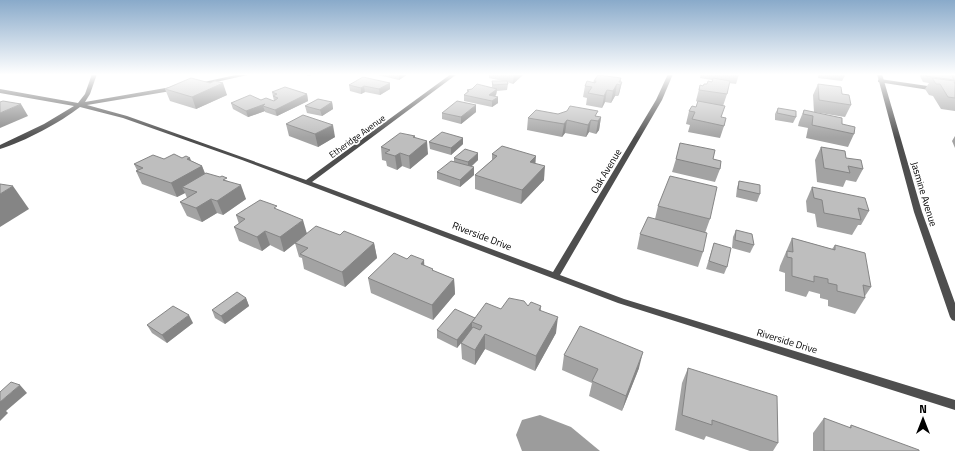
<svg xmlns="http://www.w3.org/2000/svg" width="955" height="451" font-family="'Titillium Web',sans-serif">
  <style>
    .water { fill: #9c9c9c }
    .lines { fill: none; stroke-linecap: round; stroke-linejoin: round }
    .service { fill: #4e4e4e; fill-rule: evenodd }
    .minor { fill: #4e4e4e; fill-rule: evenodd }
    .wall { fill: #a3a3a3 }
    .shaded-wall { fill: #858585 }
    .building { fill: #bebebe; stroke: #858585 }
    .labels { text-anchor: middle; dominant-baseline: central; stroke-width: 3.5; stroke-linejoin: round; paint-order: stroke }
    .far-street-label { font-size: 9px; fill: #000; stroke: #fff }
    .street-label { font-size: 10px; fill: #000; stroke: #fff }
  </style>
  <rect width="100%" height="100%" fill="#fff"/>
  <polygon class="water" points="540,415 571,427 600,451 522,451 516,435 522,420"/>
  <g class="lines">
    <polygon class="service" points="880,79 955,90 955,94 878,82 878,80"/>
    <g class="minor">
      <path d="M92,74H97L90,94L85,102L177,86L180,88L177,90L87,105L127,116L306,180L451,74H457L312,182L553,272L656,100L668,74H673L662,100L560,275L624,299L955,400V410L618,303L242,160L123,118L80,107C61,122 24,142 0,149V145L44,124L74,106L0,93V89L78,103L85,94Z"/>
      <polygon points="240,74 252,74 198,86 195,84"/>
      <polygon points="877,74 882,74 922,212 955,303 955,321 952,320 950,317 914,212"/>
    </g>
  </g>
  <g class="wall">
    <polygon points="302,74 313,74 310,76"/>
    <polygon points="378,74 408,74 399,80 378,75"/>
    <polygon points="489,74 524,74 513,84 507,82 508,84 507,90 497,91 496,95 495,96 498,103 492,107 464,101 464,95 467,92 467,90 492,87 492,81 503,81 489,78"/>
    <polygon points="701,74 739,74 736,84 729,83 727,94 723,106 721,117 724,126 720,138 688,132 690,125 686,124 689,111 696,107 698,102 696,101 700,85 703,86 712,82 712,80 700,78"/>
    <polygon points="818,74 846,74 842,81 818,78"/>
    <polygon points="921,74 955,74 955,111 941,109 933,96 929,95 925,89 929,83 923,82 920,76"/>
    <polygon points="621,78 621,82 622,82 619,94 618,96 615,96 611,103 605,102 602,108 586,105 587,98 583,97 585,86 593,82 594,81"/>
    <polygon points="210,83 227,95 196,109 170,101 165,89"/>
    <polygon points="390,83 390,89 380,95 365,92 361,94 350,91 349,85"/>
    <polygon points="818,84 842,94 851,105 845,117 814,112 813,95"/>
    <polygon points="272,92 307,94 308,101 277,116 265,112 265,111 248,117 233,109 231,103 261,100 274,101"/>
    <polygon points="332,102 333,109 322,116 307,113 305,106"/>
    <polygon points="778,108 796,117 793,123 775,120 775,114"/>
    <polygon points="804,110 842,124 854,134 848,147 806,138 808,128 798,126 799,122"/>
    <polygon points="476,112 461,124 442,119 442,113"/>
    <polygon points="597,117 601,117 599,130 596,134 589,132 586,137 565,133 562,137 527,130 528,118"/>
    <polygon points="286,124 335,137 318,147 289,136"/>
    <polygon points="415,136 415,138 428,154 410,169 402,166 397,170 387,166 386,161 382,160 381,147"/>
    <polygon points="955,136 955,148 952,141"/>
    <polygon points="463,138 463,144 451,155 430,149 429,142"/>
    <polygon points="821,147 846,158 863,169 856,182 846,180 843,187 817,182 815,160"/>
    <polygon points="492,154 535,163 544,180 521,204 475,189 475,175 492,160"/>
    <polygon points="454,158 478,160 471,167 474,167 474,175 460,187 437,179 437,172 454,162"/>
    <polygon points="164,159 192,161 202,166 205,173 228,181 246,199 223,215 217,213 202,222 187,216 180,202 187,198 185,193 177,197 142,184 136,171 137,170 134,164"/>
    <polygon points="676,159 713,159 720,169 715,182 672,172"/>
    <polygon points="739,181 760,194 757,202 736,197 737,188"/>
    <polygon points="812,187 869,211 861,225 858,225 852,235 817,227 815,214 807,212 806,201"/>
    <polygon points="658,206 710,219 705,233 703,252 698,267 637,249 640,234 655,219"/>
    <polygon points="278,210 307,233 340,235 374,243 377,258 345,287 304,269 302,258 299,257 295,243 284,252 270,245 262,251 239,241 234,227 239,224 236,215"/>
    <polygon points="736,230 754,245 750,253 732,248 733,237"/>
    <polygon points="792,238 832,249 835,245 871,287 865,296 865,298 855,314 828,306 828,300 820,298 820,294 809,291 806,297 785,291 785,273 779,271 780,266"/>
    <polygon points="714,243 727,267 724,274 706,269"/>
    <polygon points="407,259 424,260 424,265 434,271 454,279 455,294 433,320 371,293 368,278"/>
    <polygon points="246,298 249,306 225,324 215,318 212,310"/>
    <polygon points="528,306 541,306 541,311 556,333 535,371 485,349 475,365 462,359 461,343 463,340 457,348 437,338 437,330 501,309"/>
    <polygon points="193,323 167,343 152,333 147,325"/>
    <polygon points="564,355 639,368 622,411 589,396 592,383 562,370"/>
    <polygon points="688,368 778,443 773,451 750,451 706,436 704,440 675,430 682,383"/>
    <polygon points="824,418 849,428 851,425 919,451 813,451 813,433"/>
  </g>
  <g class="shaded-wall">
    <polygon points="399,74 408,74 399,80"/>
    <polygon points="514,74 524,74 513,84"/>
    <polygon points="621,78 620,84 622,82 619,94 618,96 620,85 619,82"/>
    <polygon points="223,83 227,95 196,109 192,97"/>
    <polygon points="390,83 390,89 380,95 379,89"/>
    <polygon points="617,84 615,96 611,103 613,91"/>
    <polygon points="364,86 365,92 361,94 361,88"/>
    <polygon points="497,89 496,95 489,101 489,95"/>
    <polygon points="607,90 605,102 602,108 604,96"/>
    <polygon points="307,94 308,101 277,116 275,110"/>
    <polygon points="498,97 498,103 492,107 492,101"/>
    <polygon points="332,102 333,109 322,116 320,110"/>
    <polygon points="21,104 28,116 0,128 0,113"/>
    <polygon points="265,104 263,106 265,111 248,117 246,111"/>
    <polygon points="476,105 476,112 461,124 461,117"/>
    <polygon points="601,117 599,130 596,134 598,121"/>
    <polygon points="567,120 565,133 562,137 564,124"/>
    <polygon points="591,120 589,132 586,137 588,125"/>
    <polygon points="333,125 335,137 318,147 315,134"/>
    <polygon points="463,138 463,144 451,155 451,148"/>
    <polygon points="427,141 428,154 410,169 409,156"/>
    <polygon points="400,153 402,166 397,170 395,156"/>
    <polygon points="478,153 478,160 468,169 468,162"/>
    <polygon points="536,156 535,169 530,162"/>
    <polygon points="190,158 195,170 202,166 207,180 182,187 185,193 177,197 171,183 187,159"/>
    <polygon points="545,166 544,180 521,204 522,190"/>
    <polygon points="474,167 474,175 460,187 460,180"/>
    <polygon points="241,185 246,199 223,215 217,201"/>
    <polygon points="13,186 29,209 0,227 0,194"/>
    <polygon points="211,199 217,213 202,222 196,208"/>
    <polygon points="303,220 307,234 284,252 280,237"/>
    <polygon points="265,231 270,245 262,251 257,237"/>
    <polygon points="374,243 377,258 345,287 342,272"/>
    <polygon points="424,260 425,275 421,264"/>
    <polygon points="454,279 455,294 433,320 432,305"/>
    <polygon points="246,298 249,306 225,324 221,316"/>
    <polygon points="189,315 193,323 167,343 162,335"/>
    <polygon points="558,317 556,333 535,371 536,356"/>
    <polygon points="475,318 472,322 472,330 457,348 457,340"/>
    <polygon points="485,334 485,349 475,365 475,350"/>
    <polygon points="643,352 639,368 622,411 626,396"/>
    <polygon points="20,385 27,393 6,411 8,413 0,421 0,402"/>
  </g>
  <g class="building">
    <polygon points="926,74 951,74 954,80 926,76"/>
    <polygon points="598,75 621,78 619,82 622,82 620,85 617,84 613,91 607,90 604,96 588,93 592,87 585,86 587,81 595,83 596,81 594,81"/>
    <polygon points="363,77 390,83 379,89 364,86 361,88 349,85"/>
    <polygon points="191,78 210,83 215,81 223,83 192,97 165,89"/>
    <polygon points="713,78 730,81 727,94 699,90 700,85 703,86 704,84 707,84 708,81 712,82"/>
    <polygon points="932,78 955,81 955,83 954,82 955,84 955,98 948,97 940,84 936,84"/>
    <polygon points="492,81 507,81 508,84 493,85"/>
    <polygon points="477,84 497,89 489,95 498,97 492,101 464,95 469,91 467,90 472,89"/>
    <polygon points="818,84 841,87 842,94 849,95 851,105 819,100"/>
    <polygon points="285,87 307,94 275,110 263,106 265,104 246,111 231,103 250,95 261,100 266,98 274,101 278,98 273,96 277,94 272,92"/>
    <polygon points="318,99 332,102 320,110 305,106"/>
    <polygon points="3,101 21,104 0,113 0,102"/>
    <polygon points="457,101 476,105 461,117 442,113"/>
    <polygon points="698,101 725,106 721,117 726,118 724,126 692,119 695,112 689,111 692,106 696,107"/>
    <polygon points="570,106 598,111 595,116 601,117 598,121 591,120 588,125 567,120 564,124 528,118 536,110 558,114 567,111"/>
    <polygon points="778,108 796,111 796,117 777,113"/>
    <polygon points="804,110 842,118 842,124 855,127 854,134 812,125 813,116 803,114"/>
    <polygon points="303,115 333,125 315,134 286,124"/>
    <polygon points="442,132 463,138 451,148 429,142"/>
    <polygon points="400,133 415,136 413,137 427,141 409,156 400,153 395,156 385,153 390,150 381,147"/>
    <polygon points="680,143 715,150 713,159 721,161 720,169 676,159"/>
    <polygon points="502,146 536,156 530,162 545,166 522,190 475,175 497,156 492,154"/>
    <polygon points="821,147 845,151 846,158 861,160 863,169 848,166 850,173 824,168"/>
    <polygon points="465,149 478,153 468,162 454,158"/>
    <polygon points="174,154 182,158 186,156 190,158 187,159 202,166 171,183 136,171 143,168 134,164 153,155 164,159"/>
    <polygon points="451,161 474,167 460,180 437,172"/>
    <polygon points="206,173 220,177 222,176 227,178 223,180 241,185 217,201 211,199 196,208 180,202 197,192 182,187"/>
    <polygon points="670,176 717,187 710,219 658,206"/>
    <polygon points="739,181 760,185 760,194 738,189"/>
    <polygon points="0,184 13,186 0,194"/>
    <polygon points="812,187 865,198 869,211 858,208 861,220 824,213 822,200 814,198"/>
    <polygon points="260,200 277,206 274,208 303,220 280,237 265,231 257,237 234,227 245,219 236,215"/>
    <polygon points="648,217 707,233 703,252 640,234"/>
    <polygon points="316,226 340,235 344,231 374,243 342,272 300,254 308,248 295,243"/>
    <polygon points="736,230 752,234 754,245 735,240"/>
    <polygon points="792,238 835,250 835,245 865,253 871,287 863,285 865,298 837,291 837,285 828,283 828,279 814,276 814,282 792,276 792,258 787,257 787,251 793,252"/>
    <polygon points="714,243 731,248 727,267 709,261"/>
    <polygon points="394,253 407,259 411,255 424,260 421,264 433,269 432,270 454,279 432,305 368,278"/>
    <polygon points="237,292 246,298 221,316 212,310"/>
    <polygon points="509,298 524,301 528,306 531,302 541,306 539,310 558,317 536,356 485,334 475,350 461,343 473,327 480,330 482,326 472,322 486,303 501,309"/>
    <polygon points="173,306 189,315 162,335 147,325"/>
    <polygon points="455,309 475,318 457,340 437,330"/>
    <polygon points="580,326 643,352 626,396 592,381 598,369 564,355"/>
    <polygon points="688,368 777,396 778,443 712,420 712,425 682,415"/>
    <polygon points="11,382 20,385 0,402 0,392"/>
    <polygon points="824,418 851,428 851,425 919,450 919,451 824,451"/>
  </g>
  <linearGradient id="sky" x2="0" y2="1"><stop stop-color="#89aaca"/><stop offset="0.54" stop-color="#fff"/><stop offset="1" stop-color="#fff" stop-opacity="0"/></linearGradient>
  <rect width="955" height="138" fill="url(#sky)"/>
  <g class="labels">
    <g class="far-street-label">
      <text transform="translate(357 136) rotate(-36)">Etheridge Avenue</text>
    </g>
    <g class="street-label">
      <text transform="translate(606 171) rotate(-59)">Oak Avenue</text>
      <text transform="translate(924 194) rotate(73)">Jasmine Avenue</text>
      <text transform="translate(482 236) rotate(21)">Riverside Drive</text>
      <text transform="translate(787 341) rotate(17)">Riverside Drive</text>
    </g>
  </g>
  <g transform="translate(923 419)" stroke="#ffffff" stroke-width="3" paint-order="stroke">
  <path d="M0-3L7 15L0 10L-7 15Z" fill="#000000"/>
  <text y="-6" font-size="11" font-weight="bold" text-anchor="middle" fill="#000000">N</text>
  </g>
</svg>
